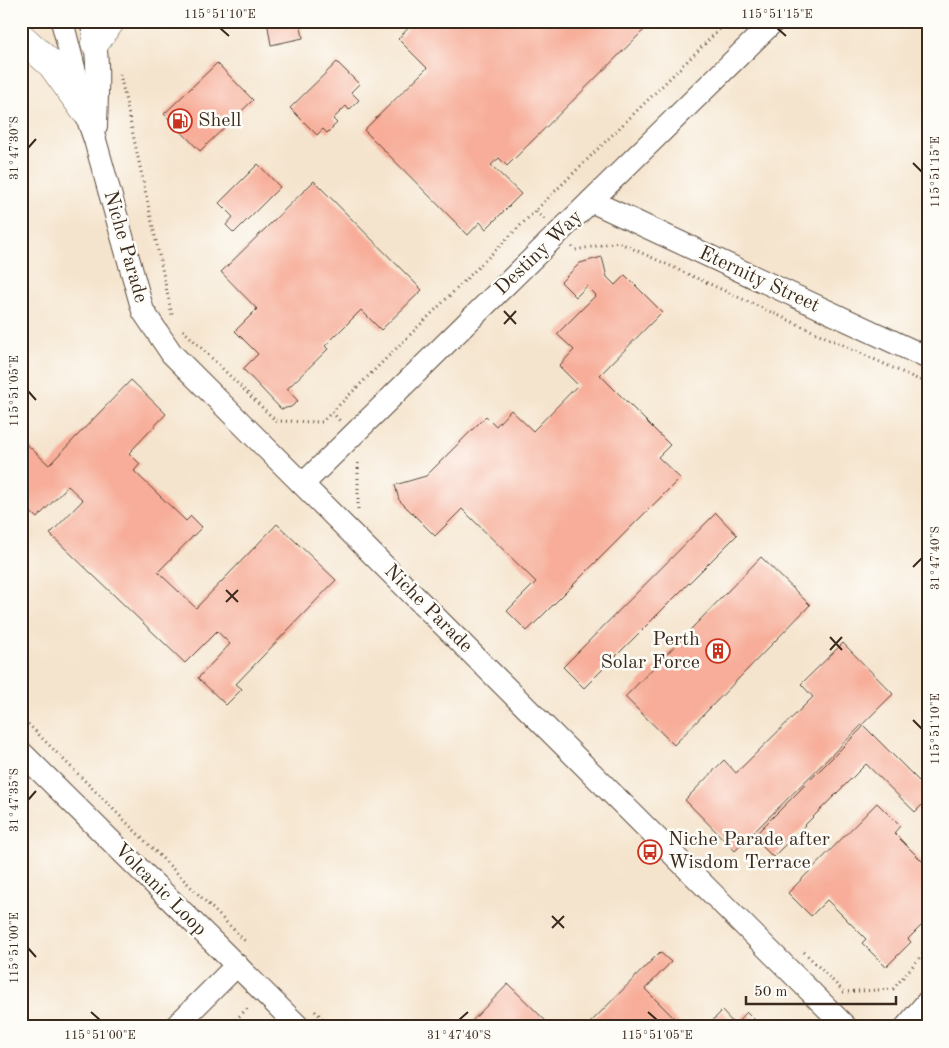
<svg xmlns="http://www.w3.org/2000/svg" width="949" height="1048" font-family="'Old Standard TT',serif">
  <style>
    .building { fill: #f7ad99 }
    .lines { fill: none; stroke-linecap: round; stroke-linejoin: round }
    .street-casing { stroke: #574638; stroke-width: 24 }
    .primary-casing { stroke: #574638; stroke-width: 29 }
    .path { stroke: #574638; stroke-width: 3; stroke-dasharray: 1 4; stroke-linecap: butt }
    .street { stroke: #fff; stroke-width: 22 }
    .primary { stroke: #fff; stroke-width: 28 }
    .ticks { fill: none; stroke: #3b2a1e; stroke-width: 2 }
    .labels { text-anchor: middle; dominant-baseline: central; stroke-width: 5; stroke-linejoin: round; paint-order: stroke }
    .poi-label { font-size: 20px; fill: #3b2a1e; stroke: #fdfcf7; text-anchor: start }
    .street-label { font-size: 20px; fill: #3b2a1e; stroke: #fdfcf7 }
    .neatline { fill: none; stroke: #3b2a1e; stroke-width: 2 }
    .ticks-label { font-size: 12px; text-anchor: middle; fill: #3b2a1e }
  </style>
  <rect width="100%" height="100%" fill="#fdfcf7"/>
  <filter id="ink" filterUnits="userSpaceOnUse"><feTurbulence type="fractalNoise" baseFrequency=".02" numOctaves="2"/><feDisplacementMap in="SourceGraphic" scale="10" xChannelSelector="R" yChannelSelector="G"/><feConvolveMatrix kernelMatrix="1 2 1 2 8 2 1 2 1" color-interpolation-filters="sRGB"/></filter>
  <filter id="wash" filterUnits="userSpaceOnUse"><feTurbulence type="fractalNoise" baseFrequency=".0096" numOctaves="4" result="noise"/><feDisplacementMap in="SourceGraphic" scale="20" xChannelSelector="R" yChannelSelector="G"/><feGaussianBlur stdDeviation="1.12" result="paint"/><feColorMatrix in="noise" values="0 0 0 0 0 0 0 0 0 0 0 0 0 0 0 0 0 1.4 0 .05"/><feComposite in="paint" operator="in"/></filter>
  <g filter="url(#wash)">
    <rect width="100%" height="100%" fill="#f5e4cd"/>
    <g id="blocks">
      <g class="building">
        <polygon points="267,21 300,21 303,38 271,45"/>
        <polygon points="415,21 653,21 507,166 499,158 491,165 521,194 486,229 480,222 468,235 364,130 427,68 398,39"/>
        <polygon points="337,62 359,84 351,92 359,100 349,110 346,106 333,119 337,123 327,133 323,129 317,135 290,108"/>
        <polygon points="217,63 253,100 200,151 164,114"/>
        <polygon points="258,164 280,187 234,233 226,225 233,217 219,203"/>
        <polygon points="314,181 422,290 381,330 361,310 325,346 328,349 287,389 298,401 291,407 281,409 243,369 258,354 235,331 257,309 221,272"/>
        <polygon points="602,257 607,277 615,285 625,275 662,312 600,375 670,445 658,457 680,478 527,631 507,611 536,582 462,509 435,536 399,500 395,485 426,476 486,416 496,426 511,410 533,431 578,385 559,366 574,350 557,334 596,295 587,286 576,297 561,282 580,263"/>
        <polygon points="131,380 166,414 129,453 140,464 134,471 186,521 191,516 202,527 158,572 196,608 277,524 336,580 236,684 242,689 226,705 198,678 230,644 217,631 185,663 50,534 83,500 68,486 37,518 21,503 21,439 49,465"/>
        <polygon points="716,513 737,535 584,688 563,667"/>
        <polygon points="761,557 810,605 674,745 625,697"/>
        <polygon points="843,643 893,694 735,851 685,800 724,760 736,773 813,697 801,684"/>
        <polygon points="864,726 928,790 928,799 915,812 866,764 773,857 753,837"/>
        <polygon points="877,803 900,826 894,833 928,867 928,919 908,939 911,942 886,967 862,943 866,939 827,900 811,916 788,893"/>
        <polygon points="660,952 671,962 645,989 683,1027 586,1027"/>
        <polygon points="508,984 552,1027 466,1027"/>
        <polygon points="722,1011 735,1025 747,1012 762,1027 706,1027"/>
      </g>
    </g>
  </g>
  <g filter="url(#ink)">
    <use href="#blocks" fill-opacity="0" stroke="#574638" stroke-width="1"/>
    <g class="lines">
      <g class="street-casing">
        <g id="street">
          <polyline points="62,21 85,111 95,140 143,311 172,354 846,1027"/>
          <path d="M91,21C100,56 97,91 96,126"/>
          <polyline points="591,201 928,358"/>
          <polyline points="303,484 774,21"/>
          <polyline points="21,752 299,1027"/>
          <polyline points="175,1027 237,965"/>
          <polyline points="906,1027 928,1001"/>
        </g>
      </g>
      <g class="primary-casing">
        <g id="primary">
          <polyline points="21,37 52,65 85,111"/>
          <polyline points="95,43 111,21"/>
        </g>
      </g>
      <g class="path">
        <polyline points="134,25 142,21"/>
        <polyline points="120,74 172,315"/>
        <polyline points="544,219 535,211 728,21"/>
        <polyline points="572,247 575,250 618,242 928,384"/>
        <polyline points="183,330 276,421 322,422 535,211"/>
        <polyline points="332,412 340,421"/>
        <polyline points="358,509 358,461"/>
        <polyline points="21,717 247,943"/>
        <polyline points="804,952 843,991"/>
        <polyline points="843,992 893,989 928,948"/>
        <polyline points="315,1011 331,1027"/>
        <polyline points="212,1020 232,1023 249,1007"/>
      </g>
      <use href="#street" class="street"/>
      <use href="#primary" class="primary"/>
    </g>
  </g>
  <path class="ticks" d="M220,28L229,36M777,28L786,36M28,148L36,139M913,163L922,172M504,311L516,324M504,324L516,311M28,391L36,400M913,567L922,558M226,590L238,602M226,602L238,590M830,637L842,650M830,650L842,637M913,720L922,729M28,800L36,791M552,916L564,928M552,928L564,916M28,948L36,957M91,1012L100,1020M648,1012L657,1020M459,1020L468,1012"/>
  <defs>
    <g id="fuel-ring" transform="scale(1.25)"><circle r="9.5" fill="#fdfcf7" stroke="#c8321e" stroke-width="1.5"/><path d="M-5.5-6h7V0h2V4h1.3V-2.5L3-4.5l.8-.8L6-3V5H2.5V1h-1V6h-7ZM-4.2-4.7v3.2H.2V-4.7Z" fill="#c8321e"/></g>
    <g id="building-ring" transform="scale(1.25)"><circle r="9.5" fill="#fdfcf7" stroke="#c8321e" stroke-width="1.5"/><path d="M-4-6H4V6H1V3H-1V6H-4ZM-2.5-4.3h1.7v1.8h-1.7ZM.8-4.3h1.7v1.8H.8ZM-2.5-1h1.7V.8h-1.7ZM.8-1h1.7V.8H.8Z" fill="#c8321e"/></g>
    <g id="bus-ring" transform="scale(1.25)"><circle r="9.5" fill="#fdfcf7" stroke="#c8321e" stroke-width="1.5"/><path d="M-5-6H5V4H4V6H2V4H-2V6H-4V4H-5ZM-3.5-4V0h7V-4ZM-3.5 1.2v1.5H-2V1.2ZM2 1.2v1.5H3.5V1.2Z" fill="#c8321e"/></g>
  </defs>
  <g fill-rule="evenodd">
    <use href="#fuel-ring" x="180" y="121"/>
    <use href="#building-ring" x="718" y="651"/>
    <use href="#bus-ring" x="650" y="852"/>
  </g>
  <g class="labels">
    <g class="poi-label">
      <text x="198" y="121">Shell</text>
      <text x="700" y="640" text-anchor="end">Perth<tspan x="700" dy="23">Solar Force</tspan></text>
      <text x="668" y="840">Niche Parade after<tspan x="668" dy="23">Wisdom Terrace</tspan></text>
    </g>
    <g class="street-label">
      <text transform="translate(125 247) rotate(74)">Niche Parade</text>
      <text transform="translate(539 253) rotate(-44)">Destiny Way</text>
      <text transform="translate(759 280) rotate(25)">Eternity Street</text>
      <text transform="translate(428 609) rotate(45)">Niche Parade</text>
      <text transform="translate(160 890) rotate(45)">Volcanic Loop</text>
    </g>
  </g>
  <rect width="949" height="1048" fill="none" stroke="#fdfcf7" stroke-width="55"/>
  <path d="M746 996v8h150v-8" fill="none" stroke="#3b2a1e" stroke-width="2.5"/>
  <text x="754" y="996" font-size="15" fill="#3b2a1e" stroke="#fdfcf7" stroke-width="4" paint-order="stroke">50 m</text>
  <rect x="28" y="28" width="894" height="992" class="neatline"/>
  <g class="ticks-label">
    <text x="220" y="18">115°51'10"E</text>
    <text x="777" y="18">115°51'15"E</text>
    <text transform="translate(14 148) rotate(-90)" y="4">31°47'30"S</text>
    <text transform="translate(935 172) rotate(-90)" y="4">115°51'15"E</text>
    <text transform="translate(14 391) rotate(-90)" y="4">115°51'05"E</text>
    <text transform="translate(935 558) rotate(-90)" y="4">31°47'40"S</text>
    <text transform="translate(935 729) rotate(-90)" y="4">115°51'10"E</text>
    <text transform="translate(14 800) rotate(-90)" y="4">31°47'35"S</text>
    <text transform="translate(14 948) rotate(-90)" y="4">115°51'00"E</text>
    <text x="100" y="1039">115°51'00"E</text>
    <text x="459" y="1039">31°47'40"S</text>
    <text x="657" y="1039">115°51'05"E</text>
  </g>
</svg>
